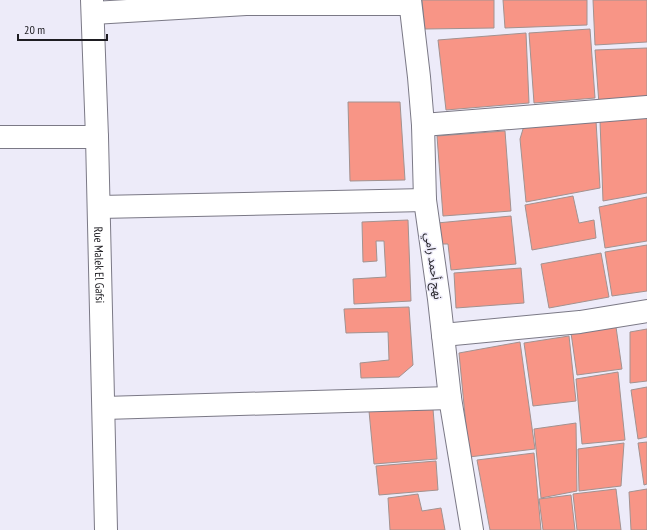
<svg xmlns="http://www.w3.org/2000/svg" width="647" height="530" font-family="'PT Sans Narrow','Noto Sans Arabic',sans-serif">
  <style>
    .building { fill: #f89586; stroke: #a29290 }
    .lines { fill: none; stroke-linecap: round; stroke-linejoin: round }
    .street-casing { stroke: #7b7986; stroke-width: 24 }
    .street { stroke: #fff; stroke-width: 22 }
    .labels { text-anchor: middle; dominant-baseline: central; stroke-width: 3; stroke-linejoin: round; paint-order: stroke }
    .street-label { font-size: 12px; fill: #1e1d22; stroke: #edebf9 }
  </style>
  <rect width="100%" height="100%" fill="#edebf9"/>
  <g class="building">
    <polygon points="422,0 494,0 494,28 425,29"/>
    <polygon points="503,0 587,0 587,25 505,28"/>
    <polygon points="593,0 647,0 647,42 595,45"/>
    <polygon points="590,29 595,98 534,103 529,33"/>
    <polygon points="526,33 529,103 446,110 438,40"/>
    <polygon points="647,48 647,100 599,104 595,50"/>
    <polygon points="348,102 400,102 405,180 350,181"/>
    <polygon points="647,115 647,193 603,201 600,121"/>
    <polygon points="596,121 600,188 526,202 520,139 523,129 529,123"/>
    <polygon points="505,131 511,211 443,216 437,136"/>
    <polygon points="573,196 579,223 594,220 596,238 532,250 525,205"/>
    <polygon points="647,197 647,241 605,248 599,207"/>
    <polygon points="511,216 516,264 451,270 448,244 439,244 437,223"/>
    <polygon points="408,220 411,301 354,304 353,279 386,277 384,241 376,241 377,261 363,262 362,222"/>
    <polygon points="647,245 647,291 612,296 605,252"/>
    <polygon points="601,253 609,297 549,308 541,264"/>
    <polygon points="521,268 524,303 456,308 454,273"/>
    <polygon points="409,307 413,365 399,377 361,378 360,363 389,360 388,332 346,333 344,309"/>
    <polygon points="616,327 622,369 577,375 571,333"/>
    <polygon points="647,329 647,381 630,383 630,332"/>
    <polygon points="569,336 576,401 533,406 524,343"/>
    <polygon points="520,342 535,449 469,457 459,353"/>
    <polygon points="618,372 625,440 582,444 576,379"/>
    <polygon points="647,387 647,437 638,439 631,390"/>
    <polygon points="433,409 437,459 374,464 369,411"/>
    <polygon points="576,423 577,491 541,498 534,429"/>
    <polygon points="647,442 647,484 644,485 638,443"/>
    <polygon points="624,443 621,486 579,491 578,449"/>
    <polygon points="534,453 541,530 490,530 477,460"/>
    <polygon points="436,461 438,490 379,495 376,466"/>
    <polygon points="616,489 621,530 577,530 573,494"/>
    <polygon points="647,489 647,530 631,530 629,492"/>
    <polygon points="418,494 422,511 441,508 445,530 390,530 388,498"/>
    <polygon points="571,495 575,530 543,530 539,499"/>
  </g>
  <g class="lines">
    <g class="street-casing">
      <g id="street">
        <path id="s1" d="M92,0L97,137L106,530"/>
        <polyline points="410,0 419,77 423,125 425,200 439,299 450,398 472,530"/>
        <polyline points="93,13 246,4 410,4"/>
        <polyline points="423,125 647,107"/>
        <polyline points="0,137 97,137"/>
        <polyline points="99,207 425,200"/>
        <polyline points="443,335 580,322 647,311"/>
        <polyline points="104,408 450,398"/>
      </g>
    </g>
    <use href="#street" class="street"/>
  </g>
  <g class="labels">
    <g class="street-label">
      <text stroke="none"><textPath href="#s1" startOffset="265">Rue Malek El Gafsi</textPath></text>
      <text transform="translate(434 266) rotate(82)">نهج أحمد رامي</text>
    </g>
  </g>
  <path d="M18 34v6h89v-6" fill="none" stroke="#1e1d22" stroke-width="2"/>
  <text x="24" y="34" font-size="12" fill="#1e1d22" stroke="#edebf9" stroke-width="3" paint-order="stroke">20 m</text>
</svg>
